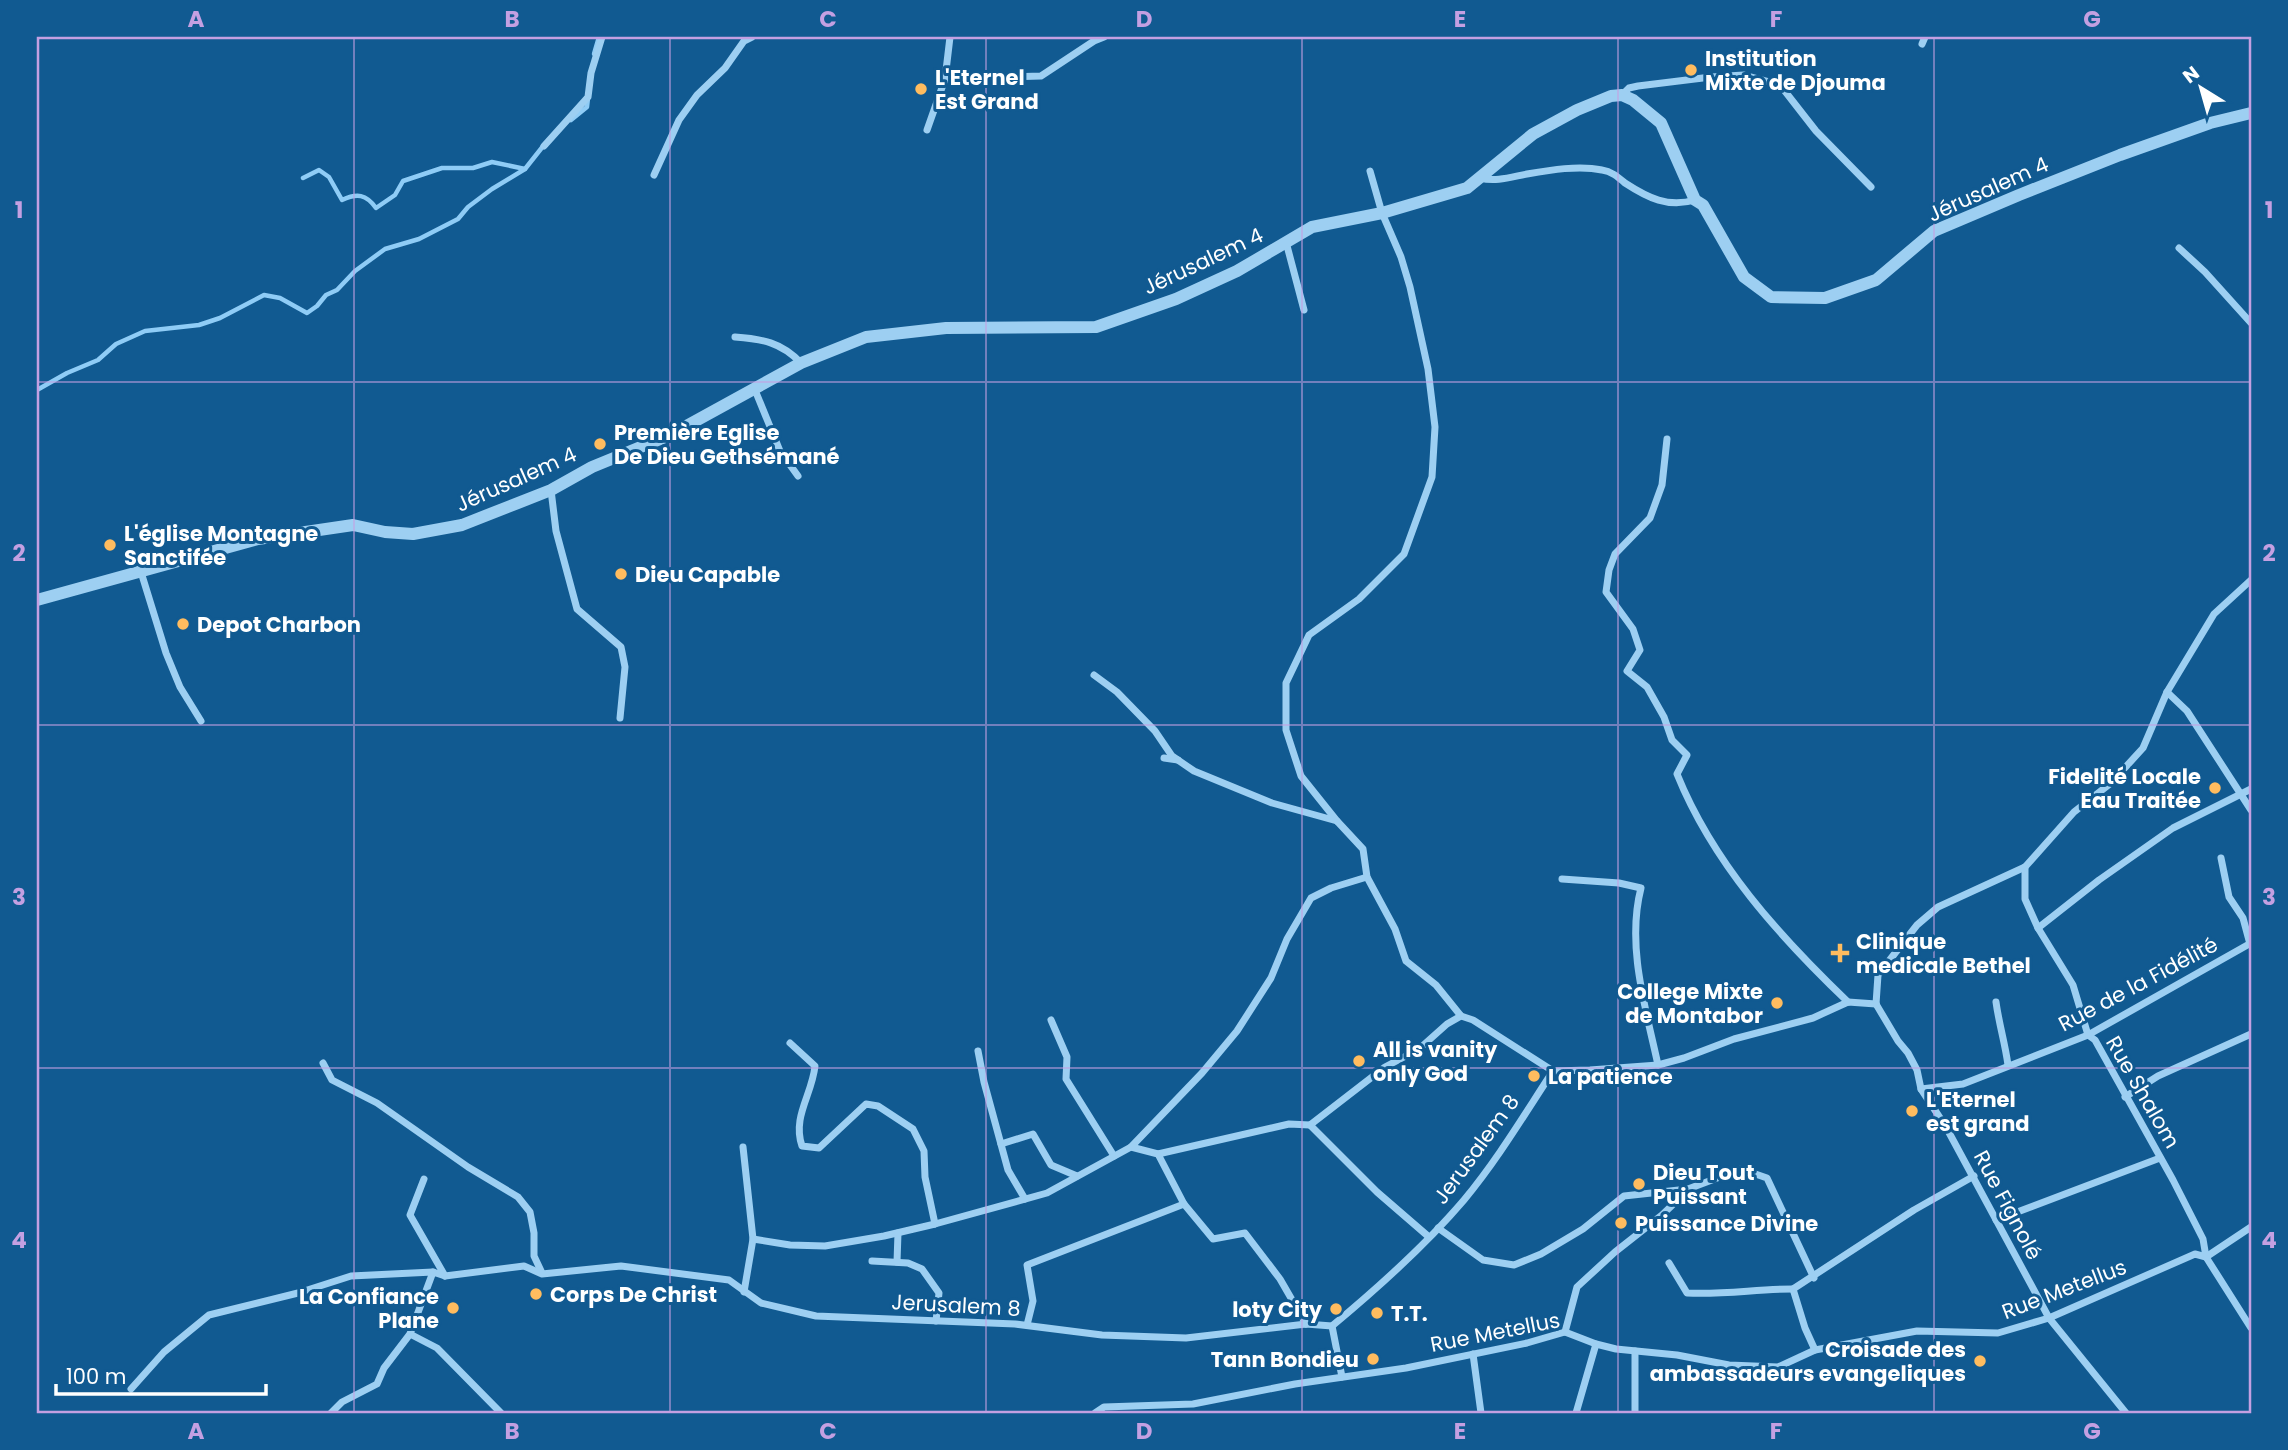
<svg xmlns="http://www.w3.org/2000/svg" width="2288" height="1450" font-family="Poppins,sans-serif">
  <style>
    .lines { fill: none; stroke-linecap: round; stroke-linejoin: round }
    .stream { stroke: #8fccf6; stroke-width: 4.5 }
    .minor { stroke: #9dcff2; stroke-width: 7 }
    .tertiary { stroke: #9dcff2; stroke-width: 12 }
    .grid { fill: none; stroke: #c4a0e2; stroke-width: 2; stroke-opacity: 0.55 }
    .poi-dot { fill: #ffbc5f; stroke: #115a91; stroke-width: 2.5 }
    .labels { text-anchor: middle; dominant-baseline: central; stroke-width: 6; stroke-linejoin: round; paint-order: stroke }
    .poi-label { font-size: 21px; font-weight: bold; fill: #fff; stroke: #115a91; text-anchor: start }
    .street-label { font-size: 21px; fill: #fff; stroke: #115a91 }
    .neatline { fill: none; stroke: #c4a0e2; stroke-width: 2.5 }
    .grid-label { font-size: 23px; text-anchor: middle; font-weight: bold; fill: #c4a0e2 }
  </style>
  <rect width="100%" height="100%" fill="#115a91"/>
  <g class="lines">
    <g class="stream">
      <polyline points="594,54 599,37"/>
      <polyline points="571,120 587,107 588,98"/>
      <path d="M303,178L319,170L329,177L342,200C357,193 366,194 376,208L395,195L403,181L442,168H473L492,162L525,169"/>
      <polyline points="37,390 67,373 98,360 116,344 145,331 199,325 220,318 264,295 280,298 307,313 317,306 326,295 337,290 355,271 385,249 419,239 458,219 468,207 492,189 525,169 544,145"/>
    </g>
    <g class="minor">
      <polyline points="1922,44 1925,37"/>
      <polyline points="945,79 1041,76 1094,41 1104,37"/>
      <polyline points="1622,95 1629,88 1638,86 1711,77 1744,75 1780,85 1816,131 1871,187"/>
      <polyline points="927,130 945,79 950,37"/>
      <polyline points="544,146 588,97 591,73 602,37"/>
      <polyline points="654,175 679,120 697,95 725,68 744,41 752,37"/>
      <path d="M1480,178C1496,182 1511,177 1527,174C1550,170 1579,165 1602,170C1611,171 1618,177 1625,183C1648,198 1668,208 1695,200"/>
      <polyline points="1286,242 1304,310"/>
      <polyline points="2179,248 2205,272 2251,323"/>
      <path d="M735,337C762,339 781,342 801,363"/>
      <polyline points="755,390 780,451 798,476"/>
      <path d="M1667,439L1662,485L1650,518L1615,554L1609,570L1606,592L1633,629L1640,650L1627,671L1647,687L1664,717L1672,740L1687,755L1677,774C1713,863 1779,936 1848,1002"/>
      <polyline points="551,490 556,531 577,609 621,647 625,667 620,718"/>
      <polyline points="141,572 166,653 180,687 201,721"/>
      <polyline points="1094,675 1117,692 1155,731 1172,756 1194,771 1272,803 1337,821 1363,849 1367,877 1395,929 1406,961 1436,985 1461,1016 1473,1020 1553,1071 1590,1070 1658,1065 1684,1058 1734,1039 1813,1018 1848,1002 1876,1004"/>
      <polyline points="2167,692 2187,711 2251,810"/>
      <polyline points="1164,758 1178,760"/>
      <polyline points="1337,821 1301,776 1286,730 1286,683 1309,635 1359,599 1404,554 1432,477 1435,427 1428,369 1410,287 1401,257 1382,213 1370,171"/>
      <polyline points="2221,858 2229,897 2243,918 2250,944"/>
      <polyline points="2025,867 2025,899 2038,928 2073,985 2088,1035 2095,1040 2173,1180 2203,1239 2206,1257 2251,1328"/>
      <path d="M1562,879L1619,883L1641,888C1626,946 1646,1009 1658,1065"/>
      <polyline points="2038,928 2099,880 2173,828 2251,789"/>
      <path d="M1996,1002C1999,1024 2005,1043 2008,1065"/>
      <polyline points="1876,1004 1878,975 1917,925 1938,907 2025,867 2074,812 2111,783 2143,748 2167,692 2214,614 2251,580"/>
      <polyline points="1876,1004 1898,1041 1908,1053 1917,1070 1921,1089 1946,1127 2049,1318 2126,1413"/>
      <polyline points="1051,1020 1067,1057 1066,1079 1114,1156"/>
      <path d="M790,1043L815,1066C812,1095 792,1117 802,1146L819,1148L866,1104L878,1106L913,1129L924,1151L925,1177L935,1224"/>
      <polyline points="978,1051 984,1082 1008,1170 1025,1199"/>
      <polyline points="323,1063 332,1080 377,1103 468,1167 518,1197 530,1212 534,1233 534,1256 542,1273"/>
      <polyline points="1921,1089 1963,1084 2088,1035 2251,943"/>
      <polyline points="2125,1097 2158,1076 2251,1034"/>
      <polyline points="1310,1125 1377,1192 1429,1237"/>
      <polyline points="1001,1144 1033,1134 1051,1165 1077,1176"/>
      <polyline points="743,1147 753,1239 744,1292"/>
      <polyline points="1131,1147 1158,1154 1184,1204 1213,1239 1245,1233 1280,1279 1306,1324"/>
      <polyline points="1158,1154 1289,1124 1310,1125 1385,1067 1419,1049 1447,1024 1461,1016"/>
      <polyline points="424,1179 410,1215 445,1276"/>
      <polyline points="1996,1220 2160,1158"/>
      <polyline points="1438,1228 1483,1260 1514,1265 1541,1254 1583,1229 1624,1196 1688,1189 1741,1169 1767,1178 1814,1278"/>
      <polyline points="753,1239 790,1245 825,1246 884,1236 935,1224 1047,1193 1131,1147 1202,1073 1237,1031 1271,978 1287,939 1311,898 1331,888 1367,877"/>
      <polyline points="872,1261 908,1263 922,1269 939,1293 936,1321"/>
      <polyline points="897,1262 898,1233"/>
      <path d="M1669,1263L1687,1293C1723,1295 1757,1289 1793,1289"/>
      <polyline points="1027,1325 1033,1301 1027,1265 1184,1204"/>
      <polyline points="1332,1326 1342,1377"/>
      <polyline points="1565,1332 1577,1287 1615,1252 1662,1215 1688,1190"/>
      <polyline points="410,1334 437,1348 501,1413"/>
      <polyline points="1815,1350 1805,1328 1793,1289 1914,1210 1974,1176"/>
      <polyline points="1635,1351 1635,1413"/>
      <polyline points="1473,1354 1481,1413"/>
      <polyline points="131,1389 164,1352 209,1315 298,1293 351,1276 433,1272"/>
      <path d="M331,1413L342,1402L377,1384L384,1368L410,1334L433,1272L445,1276L524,1266L542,1274L621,1266L729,1280L761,1303L816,1316L1015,1324L1102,1335L1186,1338L1306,1324L1332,1326C1379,1287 1424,1247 1464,1200C1498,1159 1524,1115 1553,1071"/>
      <polyline points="1095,1413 1104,1407 1193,1404 1295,1384 1406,1368 1527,1343 1565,1332 1596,1344 1616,1349 1677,1355 1729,1365 1778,1367 1815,1350 1917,1331 1998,1333 2049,1318 2195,1254 2206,1257 2251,1227"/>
      <polyline points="1576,1413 1596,1344"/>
    </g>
    <polyline class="tertiary" points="37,600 258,539 353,525 385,532 413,534 462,525 551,490 592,467 670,435 801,363 866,337 946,328 1096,327 1176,299 1237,271 1312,227 1382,213 1467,188 1533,134 1577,110 1611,96 1622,95 1633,100 1661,123 1695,200 1703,205 1744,277 1771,297 1825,298 1876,280 1934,231 2019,195 2120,155 2210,123 2251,113"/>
  </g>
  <path class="grid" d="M354,37V1413M670,37V1413M986,37V1413M1302,37V1413M1618,37V1413M1934,37V1413M37,382H2251M37,725H2251M37,1068H2251"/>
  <g class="poi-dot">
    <circle cx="1691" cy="70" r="7"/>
    <circle cx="921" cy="89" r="7"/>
    <circle cx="600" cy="444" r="7"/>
    <circle cx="110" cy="545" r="7"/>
    <circle cx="621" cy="574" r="7"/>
    <circle cx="183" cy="624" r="7"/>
    <circle cx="2215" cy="788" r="7"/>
    <path d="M1836.5 942.5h7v7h7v7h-7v7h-7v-7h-7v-7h7z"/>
    <circle cx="1777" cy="1003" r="7"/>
    <circle cx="1359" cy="1061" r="7"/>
    <circle cx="1534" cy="1076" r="7"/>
    <circle cx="1912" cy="1111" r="7"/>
    <circle cx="1639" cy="1184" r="7"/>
    <circle cx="1621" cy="1223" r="7"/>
    <circle cx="536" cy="1294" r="7"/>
    <circle cx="453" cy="1308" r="7"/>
    <circle cx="1336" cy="1309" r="7"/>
    <circle cx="1377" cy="1313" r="7"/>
    <circle cx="1373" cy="1359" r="7"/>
    <circle cx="1980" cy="1361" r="7"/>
  </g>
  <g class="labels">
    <g class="poi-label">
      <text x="1705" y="58">Institution<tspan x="1705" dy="24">Mixte de Djouma</tspan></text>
      <text x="935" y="77">L'Eternel<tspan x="935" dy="24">Est Grand</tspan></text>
      <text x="614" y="432">Première Eglise<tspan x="614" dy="24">De Dieu Gethsémané</tspan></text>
      <text x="124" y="533">L'église Montagne<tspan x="124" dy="24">Sanctifée</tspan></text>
      <text x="635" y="574">Dieu Capable</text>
      <text x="197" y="624">Depot Charbon</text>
      <text x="2201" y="776" text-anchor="end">Fidelité Locale<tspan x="2201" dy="24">Eau Traitée</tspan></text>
      <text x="1856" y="941">Clinique<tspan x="1856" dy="24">medicale Bethel</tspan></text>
      <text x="1763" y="991" text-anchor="end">College Mixte<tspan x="1763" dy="24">de Montabor</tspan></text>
      <text x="1373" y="1049">All is vanity<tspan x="1373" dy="24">only God</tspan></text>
      <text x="1548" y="1076">La patience</text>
      <text x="1926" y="1099">L'Eternel<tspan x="1926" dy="24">est grand</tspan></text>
      <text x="1653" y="1172">Dieu Tout<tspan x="1653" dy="24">Puissant</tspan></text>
      <text x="1635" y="1223">Puissance Divine</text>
      <text x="550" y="1294">Corps De Christ</text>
      <text x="439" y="1296" text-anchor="end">La Confiance<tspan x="439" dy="24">Plane</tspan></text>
      <text x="1322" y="1309" text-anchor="end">loty City</text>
      <text x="1391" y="1313">T.T.</text>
      <text x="1966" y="1349" text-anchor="end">Croisade des<tspan x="1966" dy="24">ambassadeurs evangeliques</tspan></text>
      <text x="1359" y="1359" text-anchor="end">Tann Bondieu</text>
    </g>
    <g class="street-label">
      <text transform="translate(1988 189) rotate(-24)">Jérusalem 4</text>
      <text transform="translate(1203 261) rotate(-25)">Jérusalem 4</text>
      <text transform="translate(516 479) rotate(-24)">Jérusalem 4</text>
      <text transform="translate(2138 984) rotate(-28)">Rue de la Fidélité</text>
      <text transform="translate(2143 1092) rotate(60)">Rue Shalom</text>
      <text transform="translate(1476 1149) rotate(-54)">Jerusalem 8</text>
      <text transform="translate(2008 1205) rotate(62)">Rue Fignolé</text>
      <text transform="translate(2064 1289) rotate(-21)">Rue Metellus</text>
      <text transform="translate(956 1305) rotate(3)">Jerusalem 8</text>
      <text transform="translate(1495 1332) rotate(-11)">Rue Metellus</text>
    </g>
  </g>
  <rect width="2288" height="1450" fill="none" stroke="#115a91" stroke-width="77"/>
  <g transform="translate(2201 88) rotate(323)" stroke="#115a91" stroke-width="5" paint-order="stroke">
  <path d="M0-5L12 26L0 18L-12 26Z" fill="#ffffff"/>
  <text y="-10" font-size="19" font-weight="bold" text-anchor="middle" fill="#ffffff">N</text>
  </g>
  <path d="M56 1384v10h210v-10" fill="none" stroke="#ffffff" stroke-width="3.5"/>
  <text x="66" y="1384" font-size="21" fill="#ffffff" stroke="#115a91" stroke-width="5" paint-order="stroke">100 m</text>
  <rect x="38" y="38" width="2212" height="1374" class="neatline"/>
  <g class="grid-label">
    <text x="196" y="27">A</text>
    <text x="512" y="27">B</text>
    <text x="828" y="27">C</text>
    <text x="1144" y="27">D</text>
    <text x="1460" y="27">E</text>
    <text x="1776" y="27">F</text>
    <text x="2092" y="27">G</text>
    <text x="19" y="218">1</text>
    <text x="2269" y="218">1</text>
    <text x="19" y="561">2</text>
    <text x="2269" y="561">2</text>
    <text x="19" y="905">3</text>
    <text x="2269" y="905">3</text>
    <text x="19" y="1248">4</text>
    <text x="2269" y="1248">4</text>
    <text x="196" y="1439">A</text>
    <text x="512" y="1439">B</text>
    <text x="828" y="1439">C</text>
    <text x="1144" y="1439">D</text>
    <text x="1460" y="1439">E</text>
    <text x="1776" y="1439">F</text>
    <text x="2092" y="1439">G</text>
  </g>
</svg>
